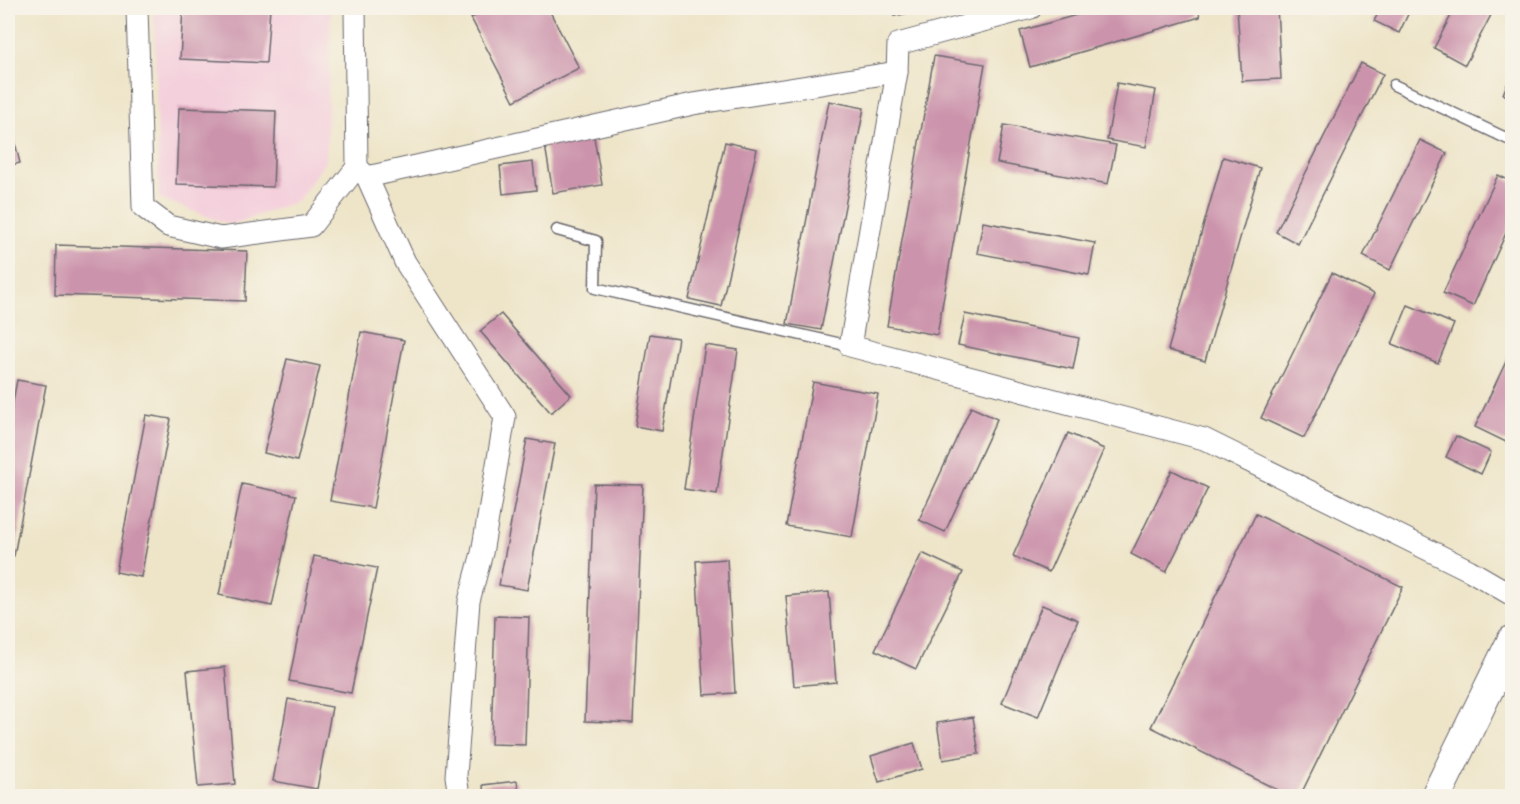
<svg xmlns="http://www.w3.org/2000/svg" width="1520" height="804" font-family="'Sorts Mill Goudy',serif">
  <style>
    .built { fill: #f4cfdc }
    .building { fill: #cc94ac }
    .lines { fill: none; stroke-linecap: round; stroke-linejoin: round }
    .lane-casing { stroke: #69666d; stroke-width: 13 }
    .street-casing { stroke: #69666d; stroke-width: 23 }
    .secondary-casing { stroke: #69666d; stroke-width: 32 }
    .lane { stroke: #fff; stroke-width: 10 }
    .street { stroke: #fff; stroke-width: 21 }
    .secondary { stroke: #fff; stroke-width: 30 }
  </style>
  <rect width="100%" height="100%" fill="#f7f3e8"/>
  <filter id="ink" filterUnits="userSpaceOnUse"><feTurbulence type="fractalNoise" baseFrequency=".0167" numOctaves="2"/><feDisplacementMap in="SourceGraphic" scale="12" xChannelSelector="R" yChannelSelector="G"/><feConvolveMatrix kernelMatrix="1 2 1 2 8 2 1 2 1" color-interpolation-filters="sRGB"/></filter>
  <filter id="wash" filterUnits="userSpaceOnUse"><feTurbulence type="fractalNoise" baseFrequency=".008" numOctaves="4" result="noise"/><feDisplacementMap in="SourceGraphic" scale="24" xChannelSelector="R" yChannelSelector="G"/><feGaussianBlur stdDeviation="1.35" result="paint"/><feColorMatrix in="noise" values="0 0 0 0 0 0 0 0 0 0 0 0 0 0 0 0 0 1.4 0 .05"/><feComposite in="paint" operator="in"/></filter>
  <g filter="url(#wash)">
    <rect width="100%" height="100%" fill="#eee5c9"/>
    <polygon class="built" points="154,8 331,8 326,160 298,201 230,225 159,198"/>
    <g id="blocks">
      <g class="building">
        <polygon points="183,8 270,8 266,63 180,59"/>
        <polygon points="490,8 548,8 579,68 514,101 471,18"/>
        <polygon points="893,8 927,8 927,9 894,16"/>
        <polygon points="1101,8 1198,8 1200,17 1030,67 1020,31"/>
        <polygon points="1237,8 1277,8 1281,79 1242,81"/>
        <polygon points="1381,8 1411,8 1399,33 1374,21"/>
        <polygon points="1455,8 1476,8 1491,15 1465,65 1434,48"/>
        <polygon points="934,56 985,64 937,335 887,326"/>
        <polygon points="1361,63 1383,74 1298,244 1276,232"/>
        <polygon points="1512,74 1512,99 1503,94"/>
        <polygon points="1117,83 1156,90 1146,147 1107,140"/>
        <polygon points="829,101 864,108 821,330 787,324"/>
        <polygon points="179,108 276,111 273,187 176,184"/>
        <polygon points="8,115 20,163 8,166"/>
        <polygon points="1004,125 1116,145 1108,184 997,163"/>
        <polygon points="594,137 602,185 553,193 545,145"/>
        <polygon points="1420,140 1447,153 1390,270 1363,256"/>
        <polygon points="725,142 757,149 721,306 689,299"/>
        <polygon points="1223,157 1260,168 1205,361 1168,350"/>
        <polygon points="533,162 536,190 503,194 500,166"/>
        <polygon points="1498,175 1512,182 1512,220 1473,306 1443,293"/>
        <polygon points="983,222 1095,243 1089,275 977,253"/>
        <polygon points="56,245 247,251 245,301 55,295"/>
        <polygon points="1332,273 1374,294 1304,438 1261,418"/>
        <polygon points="1408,305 1454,324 1438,363 1392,344"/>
        <polygon points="501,314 571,395 551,413 480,331"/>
        <polygon points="965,314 1079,338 1073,369 958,345"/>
        <polygon points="361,332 404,340 373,508 330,501"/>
        <polygon points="650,334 678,338 662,431 635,426"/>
        <polygon points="705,345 738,350 717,494 684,489"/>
        <polygon points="1512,349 1512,439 1510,444 1475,427"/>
        <polygon points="287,359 320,366 297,461 264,453"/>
        <polygon points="17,380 46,385 14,556 8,555 8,428"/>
        <polygon points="813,382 878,394 852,537 786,526"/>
        <polygon points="971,407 997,419 945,532 919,520"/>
        <polygon points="146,415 171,419 141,577 116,572"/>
        <polygon points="1068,433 1104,449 1049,572 1013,556"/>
        <polygon points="1456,436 1491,452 1481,474 1446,457"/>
        <polygon points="527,439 555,444 527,590 499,585"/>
        <polygon points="1172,470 1208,488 1166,572 1131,554"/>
        <polygon points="242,484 296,495 272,606 219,595"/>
        <polygon points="594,484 643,485 633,723 585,721"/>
        <polygon points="1256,514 1403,587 1300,796 1290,796 1151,727"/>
        <polygon points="922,553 963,572 916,669 875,650"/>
        <polygon points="314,556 377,568 351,693 289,681"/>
        <polygon points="727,559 735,693 704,695 696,561"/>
        <polygon points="829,592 836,682 794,686 786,596"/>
        <polygon points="1042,605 1078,620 1038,717 1002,703"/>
        <polygon points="495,616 529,617 525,745 491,744"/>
        <polygon points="225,667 235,784 198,787 187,671"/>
        <polygon points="288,699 332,707 317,789 273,781"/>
        <polygon points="973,717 979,754 943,760 937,723"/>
        <polygon points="914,743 922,769 879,782 871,756"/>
        <polygon points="517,781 519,796 484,796 483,785"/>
      </g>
    </g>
  </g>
  <g filter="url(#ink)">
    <use href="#blocks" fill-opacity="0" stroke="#69666d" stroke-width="1.5"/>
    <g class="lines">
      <g class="lane-casing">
        <g id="lane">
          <polyline points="1394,85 1512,141"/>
          <polyline points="557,230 596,241 595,288 850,346"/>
        </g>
      </g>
      <g class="street-casing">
        <g id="street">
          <polyline points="137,8 143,207 168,226 221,238 311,226 357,167"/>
          <polyline points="355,8 357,167 367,177 405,262 505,417 482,553 469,601 456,776 459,796"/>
          <polyline points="1031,8 898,44 897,72 850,346 1204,439 1469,570 1512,595"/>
          <polyline points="367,177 693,104 897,72"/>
        </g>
      </g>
      <g class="secondary-casing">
        <polyline id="secondary" points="1436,796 1512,641"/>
      </g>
      <use href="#lane" class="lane"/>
      <use href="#street" class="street"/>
      <use href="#secondary" class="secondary"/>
    </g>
  </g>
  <rect width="1520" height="804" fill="none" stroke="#f7f3e8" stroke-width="30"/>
</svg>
